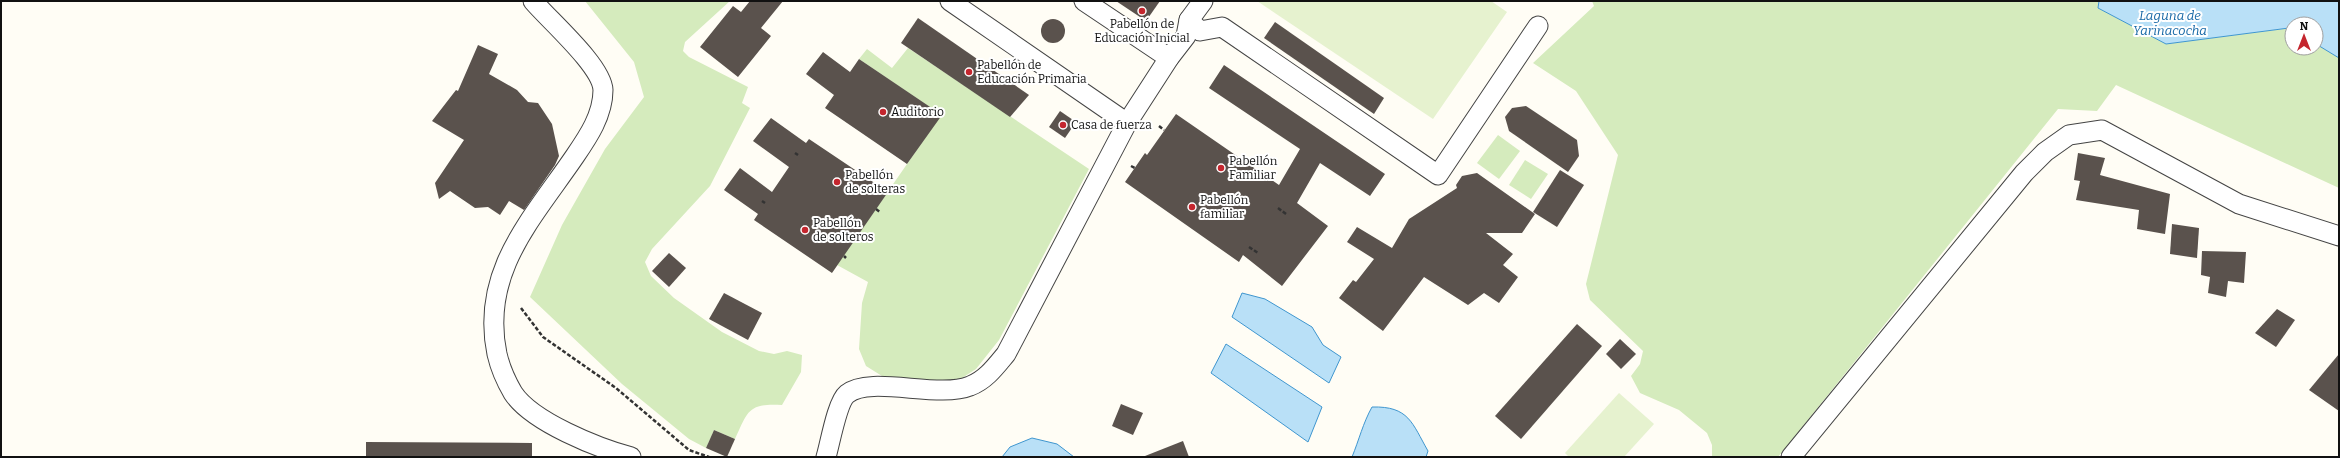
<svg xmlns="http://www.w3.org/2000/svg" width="2340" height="458" font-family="Bitter,serif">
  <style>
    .green { fill: #d5ebbd }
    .pitch { fill: #e6f2cf }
    .water { fill: #b9e0f7; stroke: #3f96cf }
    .building { fill: #5a524d }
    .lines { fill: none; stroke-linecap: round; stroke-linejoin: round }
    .minor-casing { stroke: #444; stroke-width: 21 }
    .path { stroke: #333; stroke-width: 2.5; stroke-dasharray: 4 2; stroke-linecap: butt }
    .minor { stroke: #fff; stroke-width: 19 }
    .poi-dot { fill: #c4262e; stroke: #fff; stroke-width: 1.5 }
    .labels { text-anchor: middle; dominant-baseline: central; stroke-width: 4; stroke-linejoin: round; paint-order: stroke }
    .poi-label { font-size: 12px; fill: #111; stroke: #fff; text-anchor: start }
    .water-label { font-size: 13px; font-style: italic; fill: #1768a6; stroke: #fff }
  </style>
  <rect width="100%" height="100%" fill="#fffdf5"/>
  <g class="green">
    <path d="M585,1H730L685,42L683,51L689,57L748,87L742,103L750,108L710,186L652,249L645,262L651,276L674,298L722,332L759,351L774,354L787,351L802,355L801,372L782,405C748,403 748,411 735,439L714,430L706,448L689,439L622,384L530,297L562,225L605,149L644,97L634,62Z"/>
    <polygon points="1592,1 2099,1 2098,8 2166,44 2289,28 2292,30 2292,48 2316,48 2316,44 2339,58 2339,188 2116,85 2097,111 2058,109 1778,457 1712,457 1712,445 1707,433 1679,410 1640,393 1631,376 1640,364 1643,351 1590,300 1586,284 1618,155 1576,91 1533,63 1594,6"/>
    <polygon points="908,48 1089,169 999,340 976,369 962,378 942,386 882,376 866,366 859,349 862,303 868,282 837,265 941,115 859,59 867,49 892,68"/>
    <polygon points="1498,135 1520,151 1499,179 1477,163"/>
    <polygon points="1525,160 1548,174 1531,199 1509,185"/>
  </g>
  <g class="pitch">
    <polygon points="1257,1 1491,1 1507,12 1433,119"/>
    <polygon points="1619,393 1654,424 1624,457 1569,457 1565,453"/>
  </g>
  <g class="water">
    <polygon points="2099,1 2339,1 2339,58 2316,44 2316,24 2292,24 2292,30 2289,28 2166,44 2098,8"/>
    <polygon points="1242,293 1265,299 1312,327 1323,345 1341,357 1329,383 1232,317"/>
    <polygon points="1226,344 1322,407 1308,442 1211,373"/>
    <path d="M1372,407C1409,406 1412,423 1428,451L1426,457H1352C1359,440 1363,423 1372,407Z"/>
    <polygon points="1032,438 1057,444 1074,457 1002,457 1010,447"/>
  </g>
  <g class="building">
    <polygon points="750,1 783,1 761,28 771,36 738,77 700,47 733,6 741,12"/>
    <polygon points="1116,1 1160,1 1146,21"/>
    <polygon points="918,18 1029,95 1010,117 901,43"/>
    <circle cx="1053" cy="31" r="12"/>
    <polygon points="1275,22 1384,98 1374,114 1264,38"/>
    <polygon points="478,45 498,54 489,74 517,90 528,102 538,103 552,124 559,156 555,165 524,210 509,201 500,215 488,207 475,208 450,191 439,199 435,183 464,140 432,121 456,90 458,91"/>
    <polygon points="823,52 850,72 859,59 942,115 907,164 825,108 834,95 806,74"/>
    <polygon points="1224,65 1385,174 1370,196 1320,163 1297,203 1328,226 1282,286 1243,255 1239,262 1125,182 1145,153 1147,155 1176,114 1279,185 1300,149 1209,88"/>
    <polygon points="1526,106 1577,140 1579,156 1568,172 1509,131 1505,117 1512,108"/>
    <polygon points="1060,111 1076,122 1065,138 1049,127"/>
    <polygon points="771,118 806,143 809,139 888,192 832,273 754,220 758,214 724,190 740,168 772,192 789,167 753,141"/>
    <polygon points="2078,153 2105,158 2100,175 2170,194 2165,234 2137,229 2139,210 2076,200 2080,181 2074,180"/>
    <polygon points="1560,170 1584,185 1557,227 1533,212"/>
    <polygon points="1477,173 1535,214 1522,233 1486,233 1513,254 1503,265 1518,277 1499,303 1484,293 1468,305 1424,277 1383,331 1339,298 1353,280 1356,282 1374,259 1347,242 1357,227 1392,248 1409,219 1457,188 1456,185 1462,176"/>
    <polygon points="2172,224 2199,228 2197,258 2170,254"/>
    <polygon points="2202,251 2246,252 2244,283 2228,281 2226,297 2208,293 2210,277 2201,275"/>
    <polygon points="669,253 686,268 669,287 652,271"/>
    <polygon points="724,293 762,313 748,340 709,319"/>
    <polygon points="2277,309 2295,320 2276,347 2255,333"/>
    <polygon points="1577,324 1602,346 1521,439 1495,416"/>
    <polygon points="1620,339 1636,354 1621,369 1606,354"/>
    <polygon points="2339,354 2339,411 2309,390"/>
    <polygon points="1121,404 1143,413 1133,435 1112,426"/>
    <polygon points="714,430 735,439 727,457 706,448"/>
    <polygon points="1183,441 1189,457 1145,457 1145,456"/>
    <polygon points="366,442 532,443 532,457 366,457"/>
  </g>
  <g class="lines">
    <g class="minor-casing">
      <g id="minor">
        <path d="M533,1C550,21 602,66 603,90C603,115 588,137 575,156C532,219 480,272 497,354C500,367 506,381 513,393C532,422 598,448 631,457"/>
        <polyline points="950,1 1127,123"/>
        <polyline points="1084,1 1169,58"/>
        <polyline points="1189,20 1200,31 1222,27 1438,175 1538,26"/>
        <path d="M826,457C830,444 837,402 847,394C870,375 938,399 970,386C986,380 996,366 1006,354L1127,123L1169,58L1186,36L1189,20L1203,1"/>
        <polyline points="1791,457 2024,173 2045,152 2069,135 2102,130 2239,204 2339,236"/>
      </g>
    </g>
    <g class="path">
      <polyline points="1159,126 1164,130"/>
      <polyline points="795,153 798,155"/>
      <polyline points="1131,166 1135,168"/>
      <polyline points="762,201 765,203"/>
      <polyline points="1278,208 1286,214"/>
      <polyline points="876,209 880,212"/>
      <polyline points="1249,247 1258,253"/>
      <polyline points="844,256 846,258"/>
      <polyline points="521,308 543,337 616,388 689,450 709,457"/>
    </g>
    <use href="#minor" class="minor"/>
  </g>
  <g class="poi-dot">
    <circle cx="1142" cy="11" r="4"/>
    <circle cx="969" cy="72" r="4"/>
    <circle cx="883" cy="112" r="4"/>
    <circle cx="1063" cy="125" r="4"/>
    <circle cx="1221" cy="168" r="4"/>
    <circle cx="837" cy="182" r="4"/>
    <circle cx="1192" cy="207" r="4"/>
    <circle cx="805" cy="230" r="4"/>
  </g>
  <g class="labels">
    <g class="poi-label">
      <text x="1142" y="24" text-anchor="middle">Pabellón de<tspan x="1142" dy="14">Educación Inicial</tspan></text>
      <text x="977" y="65">Pabellón de<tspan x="977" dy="14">Educación Primaria</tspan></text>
      <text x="891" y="112">Auditorio</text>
      <text x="1071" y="125">Casa de fuerza</text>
      <text x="1229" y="161">Pabellón<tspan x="1229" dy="14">Familiar</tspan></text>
      <text x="845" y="175">Pabellón<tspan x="845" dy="14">de solteras</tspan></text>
      <text x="1200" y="200">Pabellón<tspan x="1200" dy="14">familiar</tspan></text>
      <text x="813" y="223">Pabellón<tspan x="813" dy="14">de solteros</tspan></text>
    </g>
    <g class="water-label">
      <text x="2170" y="15">Laguna de<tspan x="2170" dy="15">Yarinacocha</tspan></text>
    </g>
  </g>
  <rect width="2340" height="458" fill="none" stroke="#111111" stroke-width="4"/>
  <g transform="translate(2304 36)"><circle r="19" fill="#ffffff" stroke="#a0a0a0"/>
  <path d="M0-3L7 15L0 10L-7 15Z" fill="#c4262e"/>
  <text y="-6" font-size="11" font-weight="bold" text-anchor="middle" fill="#111111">N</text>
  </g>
</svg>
